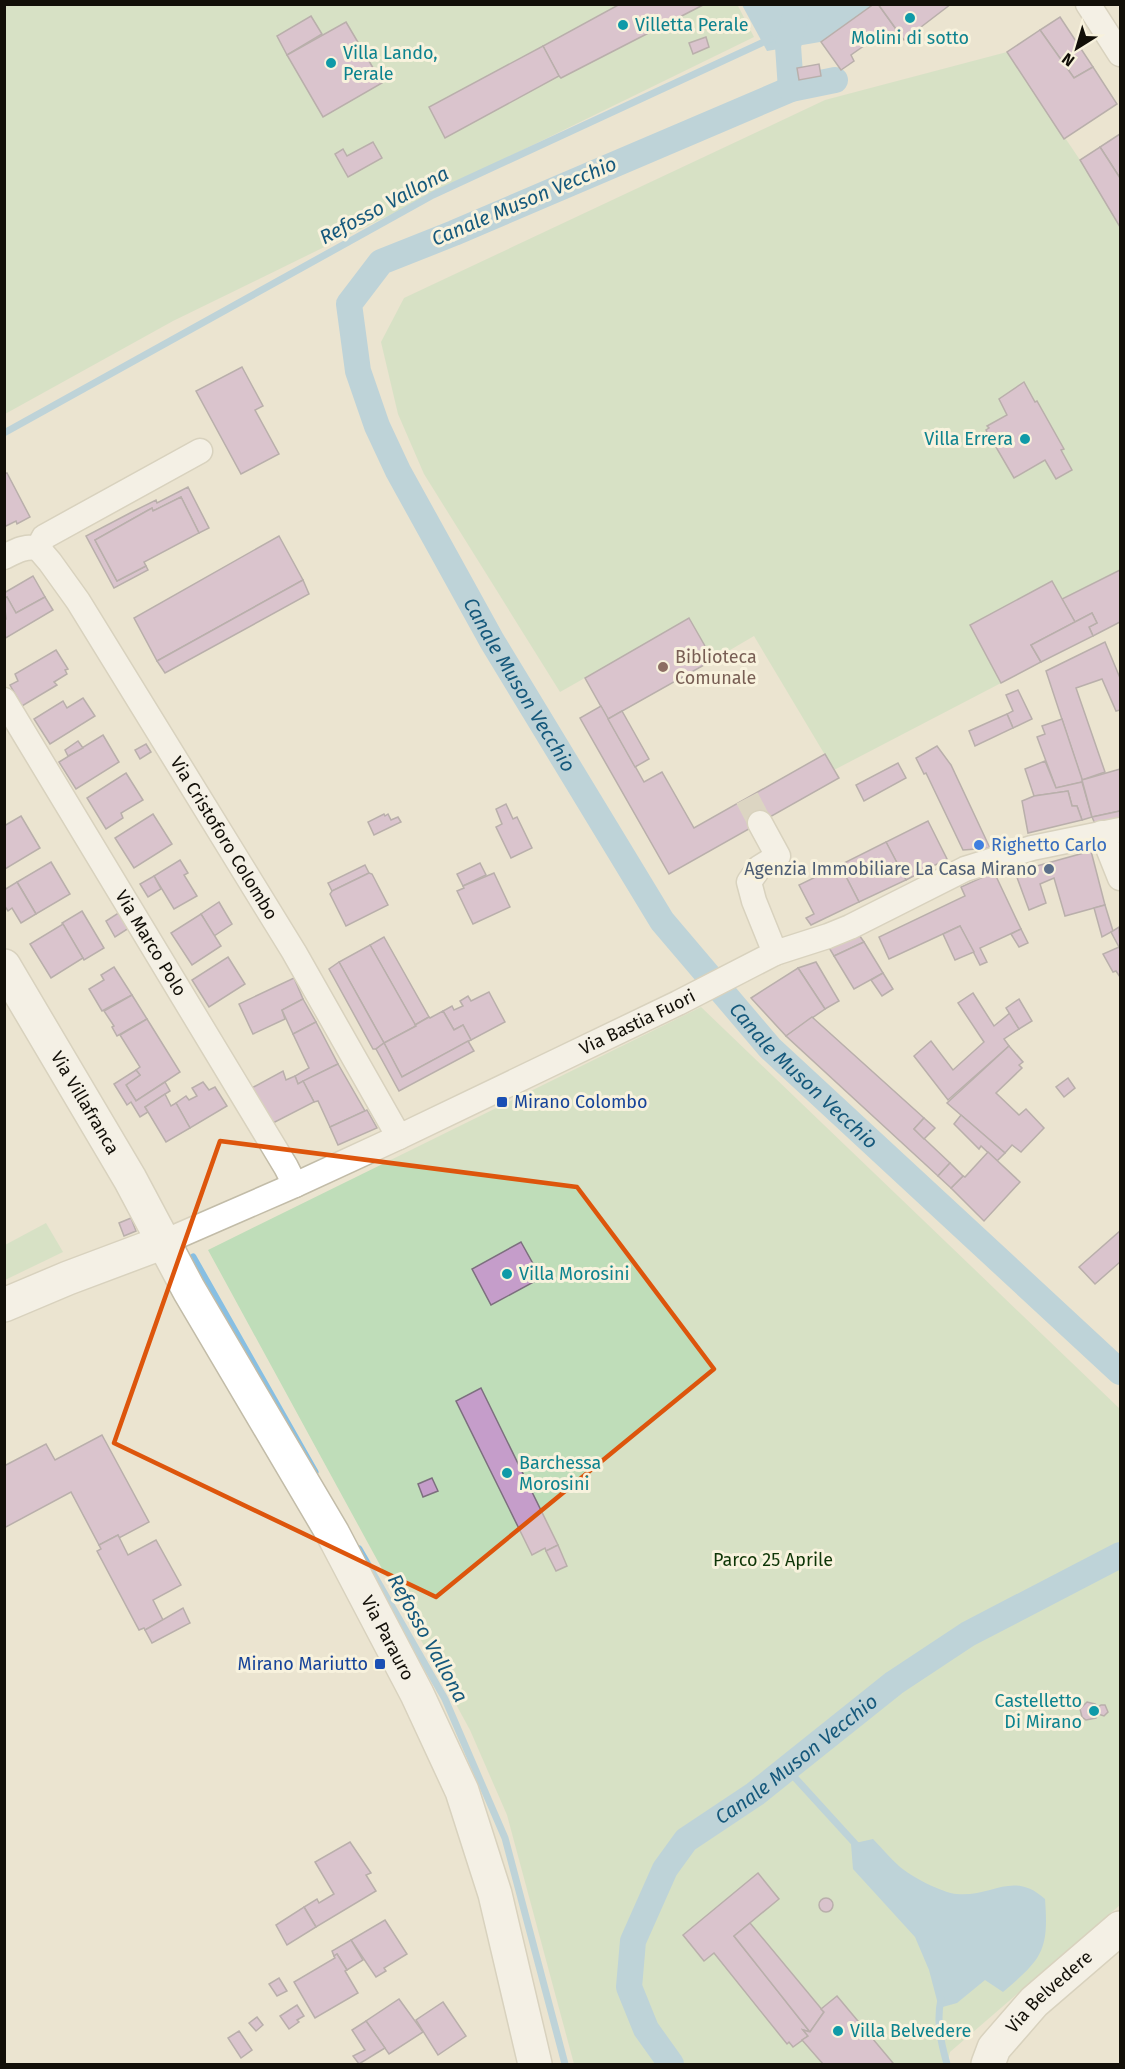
<svg xmlns="http://www.w3.org/2000/svg" width="1125" height="2069" font-family="'Fira Sans',sans-serif">
  <style>
    .green { fill: #bfddb9 }
    .water { fill: #87bfe3 }
    .lines { fill: none; stroke-linecap: round; stroke-linejoin: round }
    .stream { stroke: #87bfe3; stroke-width: 7 }
    .canal { stroke: #87bfe3; stroke-width: 26 }
    .building { fill: #c59dca; stroke: #7c6f7e; stroke-width: 1.5 }
    .street-tunnel { stroke: #cac4b2; stroke-width: 24; stroke-dasharray: 24 12; stroke-linecap: butt }
    .street-casing { stroke: #c2bca8; stroke-width: 27 }
    .secondary-casing { stroke: #c2bca8; stroke-width: 36 }
    .street { stroke: #fff; stroke-width: 24 }
    .secondary { stroke: #fff; stroke-width: 33 }
    .marked { fill: none; stroke: #dd550c; stroke-width: 4.5; stroke-linejoin: round }
    .culture-dot { fill: #0f9aa8; stroke: #f8f2dd; stroke-width: 2 }
    .education-dot { fill: #8d6e63; stroke: #f8f2dd; stroke-width: 2 }
    .shop-dot { fill: #3f7fe0; stroke: #f8f2dd; stroke-width: 2 }
    .service-dot { fill: #5c6f8a; stroke: #f8f2dd; stroke-width: 2 }
    .transit-dot { fill: #1a4fb4; stroke: #f8f2dd; stroke-width: 2 }
    .labels { text-anchor: middle; dominant-baseline: central; stroke-width: 6; stroke-linejoin: round; paint-order: stroke }
    .culture-label { font-size: 18px; fill: #0d838f; stroke: #f8f2dd; text-anchor: start }
    .education-label { font-size: 18px; fill: #785e54; stroke: #f8f2dd; text-anchor: start }
    .street-label { font-size: 18px; fill: #120f08; stroke: #f8f2dd }
    .shop-label { font-size: 18px; fill: #366cbe; stroke: #f8f2dd; text-anchor: start }
    .service-label { font-size: 18px; fill: #4e5e75; stroke: #f8f2dd; text-anchor: end }
    .transit-label { font-size: 18px; fill: #164399; stroke: #f8f2dd; text-anchor: start }
    .park-label { font-size: 18px; fill: #0e3506; stroke: #f8f2dd }
    .water-label { font-size: 20px; font-style: italic; fill: #16597c; stroke: #f8f2dd }
  </style>
  <rect width="100%" height="100%" fill="#ebe4d0"/>
  <g class="green">
    <polygon points="737,4 754,37 173,321 5,414 5,5"/>
    <polygon points="1007,52 1080,160 1120,227 1120,570 1062,599 1052,581 970,625 1001,683 834,770 754,636 713,660 689,619 560,692 424,474 398,414 381,342 404,298 825,100"/>
    <polygon points="701,1007 1120,1409 1120,1905 950,2052 947,2064 574,2064 507,1815 470,1730 208,1250"/>
    <polygon points="46,1223 63,1252 5,1280 5,1245"/>
  </g>
  <g class="water">
    <polygon points="742,5 873,5 820,42 767,51"/>
    <path d="M873,1839C882,1848 890,1858 899,1866C910,1876 942,1893 957,1894C993,1897 1013,1870 1045,1899C1049,1951 1042,1959 1003,1992L985,1980L957,2003L939,2008L929,1970L915,1937L853,1869L851,1844Z"/>
  </g>
  <g class="lines">
    <g class="stream">
      <polyline points="4,433 433,195 770,39"/>
      <polyline points="193,1257 315,1472"/>
      <polyline points="359,1549 445,1699 505,1838 565,2064"/>
      <polyline points="787,1769 860,1849"/>
      <path d="M941,1999C936,2022 941,2043 947,2064"/>
    </g>
    <g class="canal">
      <path id="s1" d="M835,80L791,89L454,233L381,262L349,304L358,371L377,426L398,471L492,641L662,921L770,1048L1120,1372"/>
      <polyline points="791,89 788,46 798,4"/>
      <path id="s2" d="M671,2064L646,2029L629,1987L633,1941L665,1869L686,1840L755,1794L894,1683L968,1634L1120,1555"/>
    </g>
  </g>
  <g class="building">
    <polygon points="620,4 705,4 561,78 559,76 543,46"/>
    <polygon points="874,4 878,4 898,32 883,43 878,36 851,55 854,61 841,70 821,42"/>
    <polygon points="878,4 951,4 904,40"/>
    <polygon points="311,16 322,34 287,55 277,36"/>
    <polygon points="1060,17 1093,67 1074,78 1040,30"/>
    <polygon points="346,22 382,83 323,117 287,55"/>
    <polygon points="1040,30 1074,78 1093,67 1117,104 1064,139 1007,52"/>
    <polygon points="706,37 709,47 693,54 689,43"/>
    <polygon points="543,46 559,76 445,138 429,107"/>
    <polygon points="819,64 821,76 799,80 797,68"/>
    <polygon points="1120,134 1120,178 1100,147"/>
    <polygon points="373,142 382,158 348,177 335,154 343,149 347,156"/>
    <polygon points="1100,147 1120,178 1120,227 1080,160"/>
    <polygon points="242,367 263,406 255,410 279,454 241,474 196,391"/>
    <polygon points="1024,382 1035,402 1037,401 1064,449 1061,450 1072,470 1056,479 1045,460 1014,478 986,430 989,428 987,426 1007,415 999,399"/>
    <polygon points="7,473 30,517 17,524 16,521 4,527 4,474"/>
    <polygon points="188,487 209,528 199,533 181,497 153,511 152,508 95,540 117,581 146,566 148,570 114,588 86,536 132,512 156,500 157,503"/>
    <polygon points="181,497 199,533 144,562 146,566 117,581 95,540 152,508 153,511"/>
    <polygon points="279,536 303,580 157,661 134,618"/>
    <polygon points="1120,570 1120,622 1093,636 1089,627 1097,623 1092,613 1075,622 1062,599"/>
    <polygon points="33,576 45,597 16,613 7,597 4,599 4,593"/>
    <polygon points="303,580 309,594 165,673 157,661"/>
    <polygon points="1052,581 1075,622 1031,645 1041,662 1001,683 970,625"/>
    <polygon points="7,597 16,613 45,597 53,610 4,639 4,620 6,619 4,599"/>
    <polygon points="1092,613 1097,623 1089,627 1093,636 1041,662 1031,645"/>
    <polygon points="689,618 713,660 608,719 585,678"/>
    <polygon points="1105,642 1120,678 1120,710 1116,711 1102,679 1076,688 1105,772 1082,780 1046,671"/>
    <polygon points="56,650 68,669 65,670 67,674 54,682 57,685 22,706 10,685 18,681 15,674"/>
    <polygon points="1018,690 1032,719 1013,728 1007,714 1013,711 1006,695"/>
    <polygon points="83,698 95,716 50,744 34,719 63,701 67,708"/>
    <polygon points="601,706 644,782 662,772 694,828 825,754 839,778 669,874 580,718"/>
    <polygon points="622,711 649,759 635,767 608,719"/>
    <polygon points="1007,714 1013,728 975,746 969,731"/>
    <polygon points="1062,719 1083,782 1056,788 1037,737 1045,734 1042,726"/>
    <polygon points="103,735 119,762 76,789 59,762"/>
    <polygon points="78,741 83,748 68,756 65,750"/>
    <polygon points="146,744 151,752 140,759 135,750"/>
    <polygon points="937,746 951,765 990,848 963,850 926,773 924,774 916,758"/>
    <polygon points="1045,761 1056,788 1082,782 1092,817 1082,820 1077,806 1072,806 1068,791 1034,796 1025,769"/>
    <polygon points="898,763 906,778 864,801 856,785"/>
    <polygon points="1120,769 1120,811 1092,817 1082,780"/>
    <polygon points="126,773 143,800 121,813 123,818 106,829 87,798"/>
    <polygon points="1068,791 1072,806 1077,806 1082,820 1028,833 1022,801 1034,796"/>
    <polygon points="506,804 513,819 517,817 532,848 511,858 496,827 502,824 496,809"/>
    <polygon points="1120,811 1120,821 1096,826 1092,817"/>
    <polygon points="153,814 172,844 134,868 115,838"/>
    <polygon points="384,814 385,816 388,814 391,820 398,817 401,822 374,835 368,822"/>
    <polygon points="21,816 40,848 5,869 4,826"/>
    <polygon points="928,821 947,859 906,880 886,842"/>
    <polygon points="886,842 906,880 859,902 840,865"/>
    <polygon points="1091,851 1105,905 1065,916 1054,878 1040,884 1046,903 1029,910 1015,872"/>
    <polygon points="180,860 188,873 184,875 197,896 174,909 154,876"/>
    <polygon points="51,862 70,894 36,914 17,882"/>
    <polygon points="480,863 486,875 463,886 457,874"/>
    <polygon points="365,865 369,873 332,891 328,883"/>
    <polygon points="840,865 859,902 811,925 806,918 814,914 799,885"/>
    <polygon points="994,872 1021,929 980,948 987,962 980,965 960,926 889,959 879,937 965,896 961,887"/>
    <polygon points="369,873 372,874 388,905 346,926 330,894 332,891"/>
    <polygon points="494,873 510,907 473,924 457,891 464,888 463,886"/>
    <polygon points="154,876 161,889 148,897 140,884"/>
    <polygon points="17,882 36,914 21,923 12,908 8,911 4,905 4,890"/>
    <polygon points="219,902 232,924 214,936 201,914"/>
    <polygon points="1105,905 1113,931 1102,937 1094,908"/>
    <polygon points="82,911 104,948 84,960 62,923"/>
    <polygon points="120,912 129,928 115,937 106,921"/>
    <polygon points="201,914 221,946 192,965 171,933"/>
    <polygon points="63,924 83,958 51,978 30,944"/>
    <polygon points="960,926 974,952 955,960 943,934"/>
    <polygon points="1119,927 1120,946 1119,947 1111,932"/>
    <polygon points="1021,929 1028,943 1019,947 1011,934"/>
    <polygon points="857,932 864,942 834,956 828,946"/>
    <polygon points="384,937 429,1017 415,1025 370,945"/>
    <polygon points="864,942 883,973 854,989 834,956"/>
    <polygon points="370,945 416,1026 384,1043 339,962"/>
    <polygon points="1119,947 1120,950 1120,977 1116,971 1113,972 1103,954"/>
    <polygon points="228,957 245,984 209,1007 192,980"/>
    <polygon points="339,962 384,1043 376,1049 373,1049 329,969"/>
    <polygon points="816,962 839,1001 825,1009 798,968"/>
    <polygon points="114,967 132,995 102,1011 89,989 104,980 101,975"/>
    <polygon points="798,968 825,1009 786,1036 751,998"/>
    <polygon points="883,973 893,989 882,996 871,980"/>
    <polygon points="294,978 303,999 282,1010 285,1019 253,1034 239,1004"/>
    <polygon points="489,992 505,1022 471,1040 463,1025 454,1030 443,1011 452,1006 454,1010 463,1006 460,1001 468,996 471,1001"/>
    <polygon points="973,993 994,1026 1010,1013 1019,1029 1004,1039 1009,1046 948,1100 914,1056 931,1041 953,1070 984,1042 958,1003"/>
    <polygon points="132,995 147,1019 117,1036 112,1027 114,1026 104,1011"/>
    <polygon points="303,999 316,1022 293,1034 282,1010"/>
    <polygon points="1019,999 1032,1021 1019,1029 1006,1008"/>
    <polygon points="443,1011 454,1030 463,1025 471,1040 402,1077 384,1043 416,1026 415,1025 429,1017 430,1018"/>
    <polygon points="812,1017 924,1118 914,1129 950,1163 938,1176 786,1036"/>
    <polygon points="147,1019 180,1072 136,1101 126,1085 140,1075 136,1070 140,1067 120,1035"/>
    <polygon points="316,1022 338,1064 298,1084 295,1076 309,1068 293,1034"/>
    <polygon points="468,1041 474,1051 399,1091 376,1049 384,1043 402,1077"/>
    <polygon points="1009,1046 1023,1062 1019,1065 1022,1068 996,1093 1019,1115 1026,1109 1044,1128 1021,1152 1012,1145 1005,1153 947,1103"/>
    <polygon points="338,1064 365,1111 330,1127 318,1101 314,1102 303,1081"/>
    <polygon points="136,1070 140,1075 126,1085 136,1101 165,1082 170,1091 145,1107 148,1112 140,1117 131,1102 127,1105 114,1084"/>
    <polygon points="283,1071 286,1080 295,1076 298,1084 303,1081 314,1102 271,1124 250,1089"/>
    <polygon points="1068,1078 1075,1088 1064,1097 1056,1087"/>
    <polygon points="203,1082 209,1090 215,1087 227,1106 190,1128 176,1103 186,1096 189,1100 197,1096 192,1088"/>
    <polygon points="165,1094 171,1106 176,1103 190,1128 166,1142 145,1107"/>
    <polygon points="367,1110 377,1128 338,1145 330,1127"/>
    <polygon points="961,1115 1005,1153 997,1161 981,1146 979,1149 954,1124"/>
    <polygon points="924,1118 935,1128 924,1139 914,1129"/>
    <polygon points="988,1152 1020,1182 984,1221 951,1188 963,1176 965,1177"/>
    <polygon points="950,1163 963,1176 951,1188 938,1176"/>
    <polygon points="131,1218 136,1231 124,1236 119,1223"/>
    <polygon points="1120,1231 1120,1262 1095,1284 1079,1267"/>
    <polygon points="521,1242 541,1278 491,1305 472,1269"/>
    <polygon points="481,1388 558,1545 546,1551 545,1548 532,1555 456,1401"/>
    <polygon points="102,1435 149,1522 119,1538 118,1535 99,1545 71,1492 4,1528 4,1466 46,1444 55,1460"/>
    <polygon points="432,1478 438,1491 423,1497 418,1484"/>
    <polygon points="118,1535 128,1555 156,1540 181,1585 153,1600 163,1620 145,1630 144,1628 139,1630 97,1551 101,1549 99,1545"/>
    <polygon points="558,1545 567,1566 556,1571 546,1551"/>
    <polygon points="183,1608 190,1623 152,1643 145,1630"/>
    <polygon points="1087,1702 1095,1704 1098,1707 1101,1705 1105,1705 1108,1712 1104,1716 1098,1714 1096,1718 1086,1720 1082,1717 1080,1709"/>
    <polygon points="350,1842 371,1873 366,1875 376,1891 316,1927 304,1907 317,1899 319,1903 334,1894 315,1862"/>
    <polygon points="758,1873 779,1899 734,1936 810,2032 803,2030 808,2036 793,2047 789,2042 787,2044 714,1953 704,1961 683,1935"/>
    <circle cx="826" cy="1905" r="7"/>
    <polygon points="304,1907 316,1927 287,1945 276,1925"/>
    <polygon points="385,1920 407,1954 384,1968 386,1971 376,1977 351,1940"/>
    <polygon points="750,1923 824,2012 810,2032 734,1936"/>
    <polygon points="351,1940 363,1960 347,1970 337,1954 334,1956 332,1951"/>
    <polygon points="337,1954 347,1970 345,1971 358,1993 315,2018 294,1982 335,1958 334,1956"/>
    <polygon points="279,1978 287,1991 277,1996 269,1984"/>
    <polygon points="837,1996 893,2063 891,2064 823,2064 802,2040 808,2036 803,2030 810,2032 824,2012 821,2009"/>
    <polygon points="399,1999 423,2032 389,2054 366,2021"/>
    <polygon points="443,2002 466,2036 438,2055 416,2020"/>
    <polygon points="297,2005 304,2016 297,2020 299,2022 289,2029 280,2016"/>
    <polygon points="257,2017 263,2025 256,2031 249,2023"/>
    <polygon points="366,2021 385,2048 359,2064 353,2056 365,2050 352,2030"/>
    <polygon points="239,2031 252,2050 241,2058 228,2038"/>
  </g>
  <g class="lines">
    <polyline class="street-tunnel" points="747,798 760,823"/>
    <g class="street-casing">
      <g id="street">
        <polyline points="1088,4 1120,54"/>
        <path id="s3" d="M38,548L50,562L78,601L294,952L399,1137"/>
        <path d="M4,557C16,551 24,546 38,548L44,537L200,451"/>
        <path id="s4" d="M4,700L286,1167L295,1185"/>
        <polyline points="760,823 778,856 759,868 749,882 754,901 775,953"/>
        <polyline points="1102,833 1120,878"/>
        <path id="s5" d="M164,1242L295,1185L399,1137L678,1003L775,953L828,936L850,927L965,869L1032,848L1120,830"/>
      </g>
    </g>
    <g class="secondary-casing">
      <g id="secondary">
        <path id="s6" d="M4,966L130,1179L189,1290L333,1534L417,1694L462,1791L495,1894L535,2064"/>
        <polyline points="4,1305 68,1278 164,1242"/>
        <path id="s7" d="M988,2064L994,2048L1034,2002L1120,1928"/>
      </g>
    </g>
    <use href="#street" class="street"/>
    <use href="#secondary" class="secondary"/>
  </g>
  <path d="M0 0H1125V2069H0ZM220,1141L577,1187L714,1369L436,1597L114,1443Z" fill="#ebe4d0" fill-opacity=".55" fill-rule="evenodd"/>
  <path class="marked" d="M220,1141L577,1187L714,1369L436,1597L114,1443Z"/>
  <g class="culture-dot">
    <circle cx="910" cy="18" r="6"/>
    <circle cx="623" cy="25" r="6"/>
    <circle cx="331" cy="63" r="6"/>
    <circle cx="1025" cy="439" r="6"/>
    <circle cx="507" cy="1274" r="6"/>
    <circle cx="507" cy="1473" r="6"/>
    <circle cx="1094" cy="1711" r="6"/>
    <circle cx="838" cy="2031" r="6"/>
  </g>
  <circle class="education-dot" cx="663" cy="667" r="6"/>
  <circle class="shop-dot" cx="979" cy="845" r="6"/>
  <circle class="service-dot" cx="1049" cy="869" r="6"/>
  <g class="transit-dot">
    <rect x="496" y="1096" width="12" height="12" rx="3"/>
    <rect x="374" y="1658" width="12" height="12" rx="3"/>
  </g>
  <g class="labels">
    <g class="culture-label">
      <text x="635" y="25">Villetta Perale</text>
      <text x="910" y="38" text-anchor="middle">Molini di sotto</text>
      <text x="343" y="53">Villa Lando,<tspan x="343" dy="21">Perale</tspan></text>
      <text x="1013" y="439" text-anchor="end">Villa Errera</text>
      <text x="519" y="1274">Villa Morosini</text>
      <text x="519" y="1463">Barchessa<tspan x="519" dy="21">Morosini</tspan></text>
      <text x="1082" y="1701" text-anchor="end">Castelletto<tspan x="1082" dy="21">Di Mirano</tspan></text>
      <text x="850" y="2031">Villa Belvedere</text>
    </g>
    <g class="education-label">
      <text x="675" y="657">Biblioteca<tspan x="675" dy="21">Comunale</tspan></text>
    </g>
    <g class="street-label">
      <text stroke="none"><textPath href="#s3" startOffset="345">Via Cristoforo Colombo</textPath></text>
      <text stroke="none"><textPath href="#s4" startOffset="284">Via Marco Polo</textPath></text>
      <text stroke="none"><textPath href="#s5" startOffset="522">Via Bastia Fuori</textPath></text>
      <text stroke="none"><textPath href="#s6" startOffset="159">Via Villafranca</textPath></text>
      <text stroke="none"><textPath href="#s6" startOffset="774">Via Parauro</textPath></text>
      <text stroke="none"><textPath href="#s7" startOffset="96">Via Belvedere</textPath></text>
    </g>
    <g class="shop-label">
      <text x="991" y="845">Righetto Carlo</text>
    </g>
    <g class="service-label">
      <text x="1037" y="869">Agenzia Immobiliare La Casa Mirano</text>
    </g>
    <g class="transit-label">
      <text x="514" y="1102">Mirano Colombo</text>
      <text x="368" y="1664" text-anchor="end">Mirano Mariutto</text>
    </g>
    <g class="park-label">
      <text x="773" y="1560">Parco 25 Aprile</text>
    </g>
    <g class="water-label">
      <text transform="translate(524 201) rotate(-23)">Canale Muson Vecchio</text>
      <text transform="translate(384 205) rotate(-28)">Refosso Vallona</text>
      <text stroke="none"><textPath href="#s1" startOffset="964">Canale Muson Vecchio</textPath></text>
      <text stroke="none"><textPath href="#s1" startOffset="1450">Canale Muson Vecchio</textPath></text>
      <text transform="translate(428 1638) rotate(61)">Refosso Vallona</text>
      <text stroke="none"><textPath href="#s2" startOffset="386">Canale Muson Vecchio</textPath></text>
    </g>
  </g>
  <rect width="1125" height="2069" fill="none" stroke="#120f08" stroke-width="12"/>
  <g transform="translate(1077 48) rotate(217)" stroke="#f8f2dd" stroke-width="4.5" paint-order="stroke">
  <path d="M0-4.5L10 22L0 15L-10 22Z" fill="#120f08"/>
  <text y="-9" font-size="16" font-weight="bold" text-anchor="middle" fill="#120f08">N</text>
  </g>
</svg>
